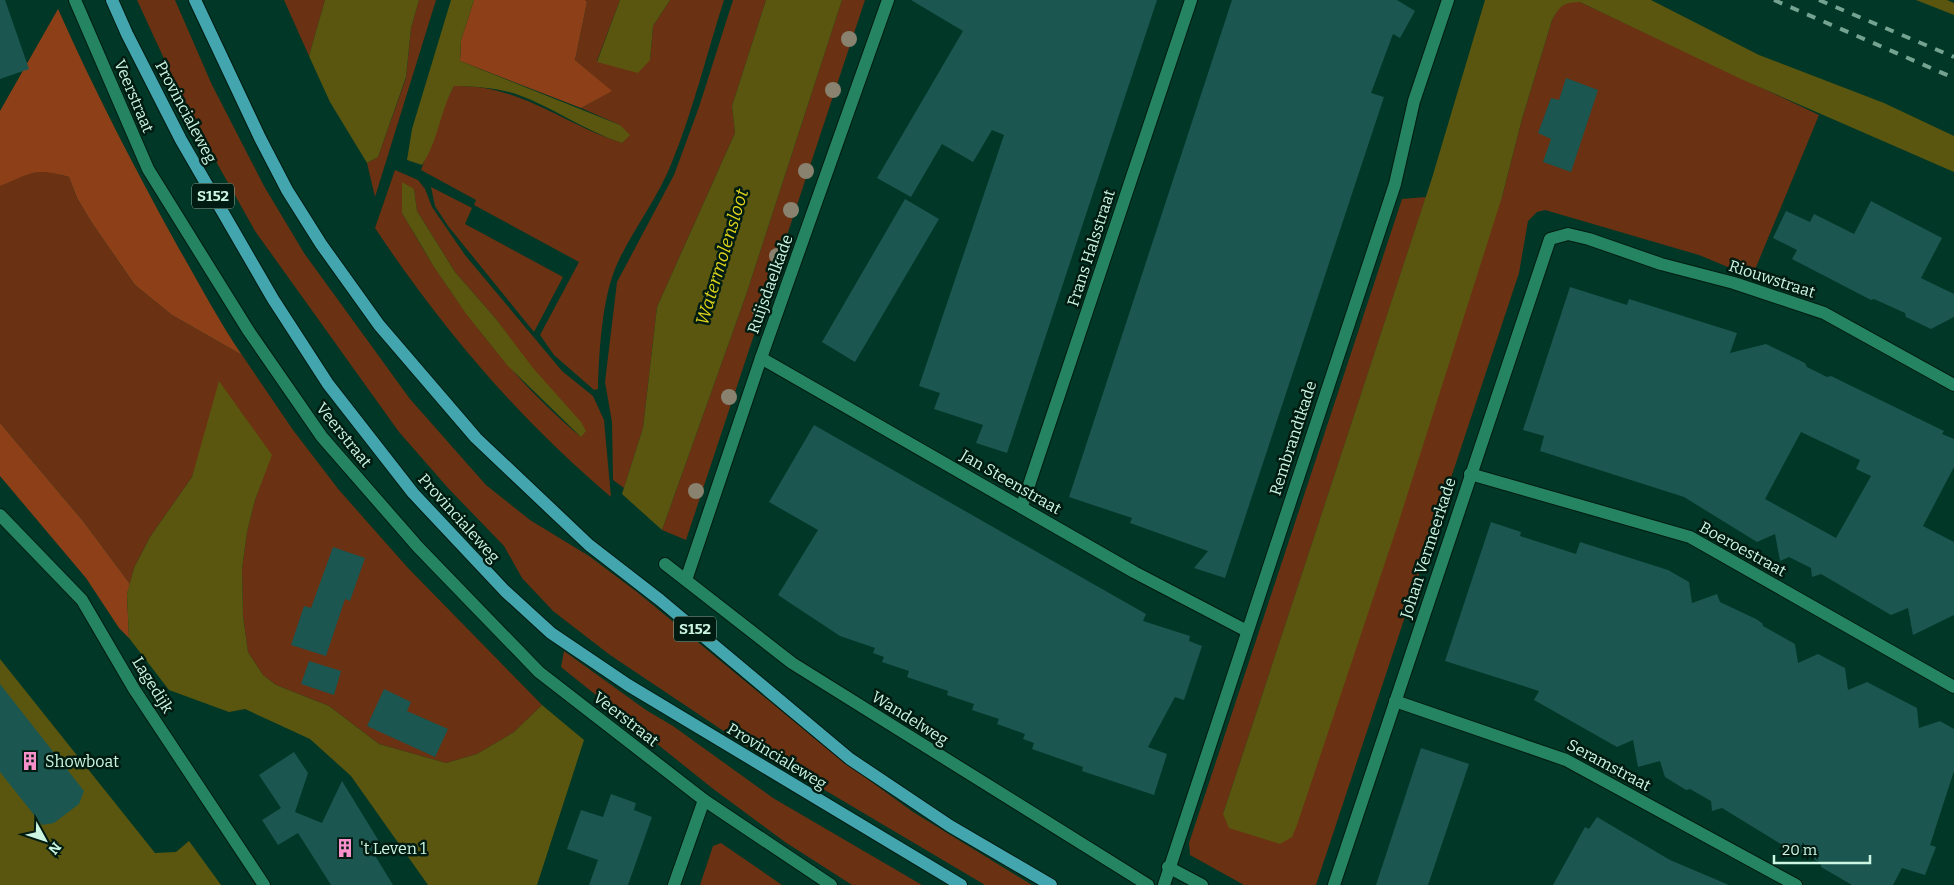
<svg xmlns="http://www.w3.org/2000/svg" width="1954" height="885" font-family="Bitter,serif">
  <style>
    .green { fill: #6a3113; fill-rule: evenodd }
    .forest { fill: #8d4018 }
    .water { fill: #5b560f }
    .building { fill: #1b5650; fill-rule: evenodd }
    .lines { fill: none; stroke-linecap: round; stroke-linejoin: round }
    .minor-casing { stroke: #001b11; stroke-width: 14 }
    .tertiary-casing { stroke: #001b11; stroke-width: 14 }
    .primary-casing { stroke: #001b11; stroke-width: 14 }
    .minor { stroke: #258563; stroke-width: 12 }
    .tertiary { stroke: #258563; stroke-width: 12 }
    .primary { stroke: #43a6af; stroke-width: 12 }
    .rail { stroke: #74a391; stroke-width: 4; stroke-dasharray: 9 9; stroke-linecap: butt }
    .tree { fill: #88826e }
    .labels { text-anchor: middle; dominant-baseline: central; stroke-width: 5; stroke-linejoin: round; paint-order: stroke }
    .shield { fill: #001b11; stroke: #8fb4a3; stroke-width: 1 }
    .shield-label { font-size: 15px; font-weight: bold; fill: #ccf6e2 }
    .street-label { font-size: 16px; fill: #ccf6e2; stroke: #001b11 }
    .poi-label { font-size: 16px; fill: #ccf6e2; stroke: #001b11; text-anchor: start }
    .water-label { font-size: 18px; font-style: italic; fill: #dfd31c; stroke: #001b11 }
  </style>
  <rect width="100%" height="100%" fill="#013726"/>
  <g class="green">
    <polygon points="137,0 175,0 212,85 264,186 304,253 410,399 486,485 530,520 589,556 637,592 836,756 913,812 1032,885 985,885 828,792 746,746 610,655 553,611 522,578 504,546 448,488 399,432 255,231 190,115"/>
    <polygon points="284,0 325,0 309,56"/>
    <polygon points="419,0 436,0 375,197 367,163 378,157 406,78 411,28"/>
    <path d="M585,0H620L597,61L610,64L650,60L653,26L670,0H724C707,53 693,111 672,162C658,198 634,228 618,262C602,296 599,351 598,389L594,390L554,355L540,335L579,262L474,205L476,200L421,170L444,105L454,86C521,84 563,125 623,143L620,125L581,108L611,91L575,60L587,2Z"/>
    <polygon points="733,0 766,0 732,106 735,133 657,307 643,428 624,488 613,480 612,422 605,382 617,282 674,175 699,107"/>
    <polygon points="842,0 865,0 686,540 662,530 746,295"/>
    <polygon points="1565,2 1580,2 1819,115 1752,277 1699,255 1545,210 1537,212 1528,221 1519,273 1316,885 1244,885 1190,855 1189,843 1402,199 1426,197 1223,814 1502,197 1522,119 1552,20 1559,7"/>
    <path d="M395,170L418,180L425,189L432,207L465,255L562,371L593,396L604,420L611,497C519,419 442,329 375,228ZM414,189L417,211L455,272L496,319L581,437C524,390 476,330 435,268C423,250 413,231 402,213Z"/>
    <polygon points="45,171 69,177 77,198 92,223 135,285 172,315 242,355 293,430 339,490 408,568 542,705 514,732 477,754 446,763 379,744 329,706 276,685 263,675 248,652 243,616 242,569 247,532 255,500 271,455 205,436 192,477 150,537 134,568 130,584 83,521 0,423 0,186 29,173"/>
    <polygon points="431,187 472,208 465,224 563,277 534,332 448,226 435,206"/>
    <polygon points="564,651 646,710 673,726 773,798 922,885 852,885 785,842 712,788 561,667"/>
    <polygon points="721,843 782,885 700,885 713,846"/>
  </g>
  <g class="forest">
    <polygon points="474,0 585,0 587,2 575,60 612,91 581,108 460,61 461,40"/>
    <path d="M58,9C94,90 135,169 178,247C199,283 218,320 242,355L172,315L135,285L92,223L77,198L69,177C33,167 33,173 0,186V111Z"/>
    <polygon points="0,423 83,521 130,584 127,594 129,638 119,628 86,578 0,476"/>
  </g>
  <g class="water">
    <polygon points="325,0 419,0 411,28 406,77 378,157 367,163 330,102 309,56"/>
    <path d="M451,0H474L461,40L460,61L620,125L630,135L622,143C585,131 553,107 516,94C497,88 474,86 454,86C440,111 438,142 422,165L407,160L412,129Z"/>
    <polygon points="620,0 670,0 653,26 650,60 638,73 597,62"/>
    <polygon points="766,0 842,0 746,295 662,530 622,494 643,428 657,307 735,133 732,106"/>
    <path d="M1485,0H1651L1759,55L1884,103L1954,136V172L1741,79L1580,2C1562,3 1561,5 1552,20L1522,119L1502,197L1398,524L1297,825L1292,837L1280,844L1229,828L1223,814L1432,178Z"/>
    <polygon points="1916,0 1947,0 1954,3 1954,15"/>
    <polygon points="402,182 414,189 417,211 455,272 496,319 533,368 581,422 586,431 581,437 507,365 467,315 434,267 402,213"/>
    <polygon points="219,381 272,455 255,500 247,532 242,569 243,616 248,652 263,675 276,685 329,706 379,744 446,763 477,754 514,732 542,705 584,740 537,885 428,885 351,776 310,739 245,709 229,712 169,690 129,638 127,594 134,568 150,537 192,477"/>
    <polygon points="0,659 155,853 176,852 189,841 221,885 0,885"/>
  </g>
  <g class="building">
    <polygon points="0,0 5,0 29,69 0,79"/>
    <polygon points="911,0 1157,0 1007,453 976,443 983,425 934,409 940,393 919,386 1004,135 992,130 973,162 942,144 911,197 877,178 963,31"/>
    <polygon points="1232,0 1397,0 1415,11 1400,38 1393,34 1371,93 1384,97 1225,578 1194,568 1208,551 1130,523 1132,518 1069,497"/>
    <polygon points="1566,78 1598,90 1571,172 1543,162 1551,139 1538,133 1551,98 1559,100"/>
    <polygon points="905,199 939,219 855,362 822,342"/>
    <polygon points="1871,201 1942,238 1921,278 1954,294 1954,317 1931,329 1906,317 1905,313 1874,299 1871,300 1792,259 1797,250 1773,238 1786,211 1810,222 1814,214 1854,234"/>
    <path d="M1570,287L1627,305L1629,299L1737,333L1730,353L1766,344L1805,363L1807,367L1827,377L1831,376L1944,431L1942,434L1954,439V467L1923,526L1954,542V615L1913,635L1908,608L1891,615L1821,574L1812,577L1811,568L1789,557L1780,561L1775,534L1757,542L1684,497L1540,451L1544,436L1523,430ZM1801,432L1860,460L1856,469L1871,476L1836,538L1765,499Z"/>
    <polygon points="814,425 1146,614 1143,621 1190,636 1189,641 1202,646 1184,700 1175,697 1148,747 1167,754 1154,795 1082,771 1083,767 1032,749 1034,743 1023,739 1025,734 997,724 999,719 972,710 974,704 947,695 948,691 907,677 909,671 882,662 884,657 873,653 875,648 840,636 778,595 818,530 769,502"/>
    <polygon points="1491,522 1521,532 1520,536 1576,554 1580,542 1668,570 1689,582 1692,603 1717,594 1720,602 1756,619 1762,623 1763,626 1795,644 1798,663 1818,654 1845,668 1848,690 1867,682 1917,708 1919,728 1940,721 1954,729 1954,771 1930,845 1936,847 1925,875 1902,868 1893,885 1852,885 1821,867 1821,863 1801,853 1797,854 1722,808 1712,811 1711,801 1690,789 1686,790 1665,777 1660,761 1638,767 1633,740 1617,747 1534,700 1539,691 1445,661"/>
    <polygon points="333,547 365,558 350,601 345,599 326,656 291,645 304,606 311,608"/>
    <polygon points="309,661 341,671 334,695 301,684"/>
    <polygon points="0,684 84,791 79,804 54,823 42,825 0,772"/>
    <polygon points="384,689 411,702 407,711 448,729 435,757 367,726"/>
    <polygon points="1421,748 1469,764 1428,885 1376,885"/>
    <polygon points="294,752 308,773 295,812 322,823 342,781 380,843 371,849 393,885 331,885 298,833 278,845 262,820 281,808 259,775"/>
    <polygon points="611,794 636,803 634,810 652,817 628,885 589,885 598,860 567,849 581,810 603,817"/>
    <polygon points="1597,817 1670,860 1729,885 1553,885 1585,827 1589,829"/>
  </g>
  <g class="lines">
    <g class="minor-casing">
      <g id="minor">
        <polyline points="75,0 148,169 248,330 322,437 418,547 539,672 704,800 831,885"/>
        <polyline points="761,358 1134,572 1247,631"/>
        <polyline points="1470,474 1690,537 1954,687"/>
        <polyline points="1022,506 1191,0"/>
        <polyline points="665,564 792,663 1148,885"/>
        <polyline points="686,580 761,358 888,0"/>
        <polyline points="1395,701 1566,760 1796,885"/>
        <polyline points="1168,867 1202,885"/>
        <polyline points="674,885 704,800"/>
        <polyline points="1164,885 1395,184 1414,101 1448,0"/>
        <polyline points="1334,885 1550,239 1568,234 1589,239 1661,264 1734,283 1824,313 1954,385"/>
      </g>
    </g>
    <g class="tertiary-casing">
      <polyline id="tertiary" points="0,515 82,600 134,689 264,885"/>
    </g>
    <g class="primary-casing">
      <g id="primary">
        <polyline points="112,0 127,34 181,140 273,299 328,384 413,493 505,591 551,633 628,685 961,885"/>
        <polyline points="195,0 260,138 287,190 321,244 379,325 476,438 589,545 660,600 850,759 950,826 1051,885"/>
      </g>
    </g>
    <use href="#minor" class="minor"/>
    <use href="#tertiary" class="tertiary"/>
    <use href="#primary" class="primary"/>
    <g class="rail">
      <polyline points="1774,0 1954,78"/>
      <polyline points="1819,0 1954,57"/>
    </g>
  </g>
  <g class="tree">
    <circle cx="849" cy="39" r="8"/>
    <circle cx="833" cy="90" r="8"/>
    <circle cx="806" cy="171" r="8"/>
    <circle cx="791" cy="210" r="8"/>
    <circle cx="777" cy="256" r="8"/>
    <circle cx="760" cy="310" r="8"/>
    <circle cx="729" cy="397" r="8"/>
    <circle cx="696" cy="491" r="8"/>
  </g>
  <defs>
    <g id="building-bare" transform="scale(1.5)"><path d="M-4-6H4V6H1V3H-1V6H-4ZM-2.5-4.3h1.7v1.8h-1.7ZM.8-4.3h1.7v1.8H.8ZM-2.5-1h1.7V.8h-1.7ZM.8-1h1.7V.8H.8Z" fill="#f890cc" stroke="#001b11" stroke-width="2.5" paint-order="stroke"/></g>
  </defs>
  <g fill-rule="evenodd">
    <use href="#building-bare" x="30" y="761"/>
    <use href="#building-bare" x="345" y="848"/>
  </g>
  <g class="labels">
    <g class="shield">
      <rect x="192" y="183.5" width="42" height="25" rx="4"/>
      <rect x="674" y="616.5" width="42" height="25" rx="4"/>
    </g>
    <g class="shield-label">
      <text x="213" y="196">S152</text>
      <text x="695" y="629">S152</text>
    </g>
    <g class="street-label">
      <text transform="translate(134 96) rotate(67)">Veerstraat</text>
      <text transform="translate(186 112) rotate(62)">Provincialeweg</text>
      <text transform="translate(1091 248) rotate(-72)">Frans Halsstraat</text>
      <text transform="translate(1772 279) rotate(18)">Riouwstraat</text>
      <text transform="translate(770 284) rotate(-70)">Ruijsdaelkade</text>
      <text transform="translate(344 435) rotate(51)">Veerstraat</text>
      <text transform="translate(1293 438) rotate(-72)">Rembrandtkade</text>
      <text transform="translate(1011 482) rotate(30)">Jan Steenstraat</text>
      <text transform="translate(459 518) rotate(48)">Provincialeweg</text>
      <text transform="translate(1428 548) rotate(-72)">Johan Vermeerkade</text>
      <text transform="translate(1743 549) rotate(29)">Boeroestraat</text>
      <text transform="translate(153 685) rotate(58)">Lagedijk</text>
      <text transform="translate(910 718) rotate(32)">Wandelweg</text>
      <text transform="translate(626 719) rotate(38)">Veerstraat</text>
      <text transform="translate(777 756) rotate(31)">Provincialeweg</text>
      <text transform="translate(1609 765) rotate(28)">Seramstraat</text>
    </g>
    <g class="poi-label">
      <text x="45" y="761">Showboat</text>
      <text x="360" y="848">'t Leven 1</text>
    </g>
    <g class="water-label">
      <text transform="translate(722 257) rotate(-73)">Watermolensloot</text>
    </g>
  </g>
  <g transform="translate(45 840) rotate(130)" stroke="#001b11" stroke-width="4" paint-order="stroke">
  <path d="M0-4L9 19L0 12L-9 19Z" fill="#ccf6e2"/>
  <text y="-8" font-size="14" font-weight="bold" text-anchor="middle" fill="#ccf6e2">N</text>
  </g>
  <path d="M1774 855v8h96v-8" fill="none" stroke="#ccf6e2" stroke-width="2.5"/>
  <text x="1782" y="855" font-size="15" fill="#ccf6e2" stroke="#001b11" stroke-width="4" paint-order="stroke">20 m</text>
</svg>
